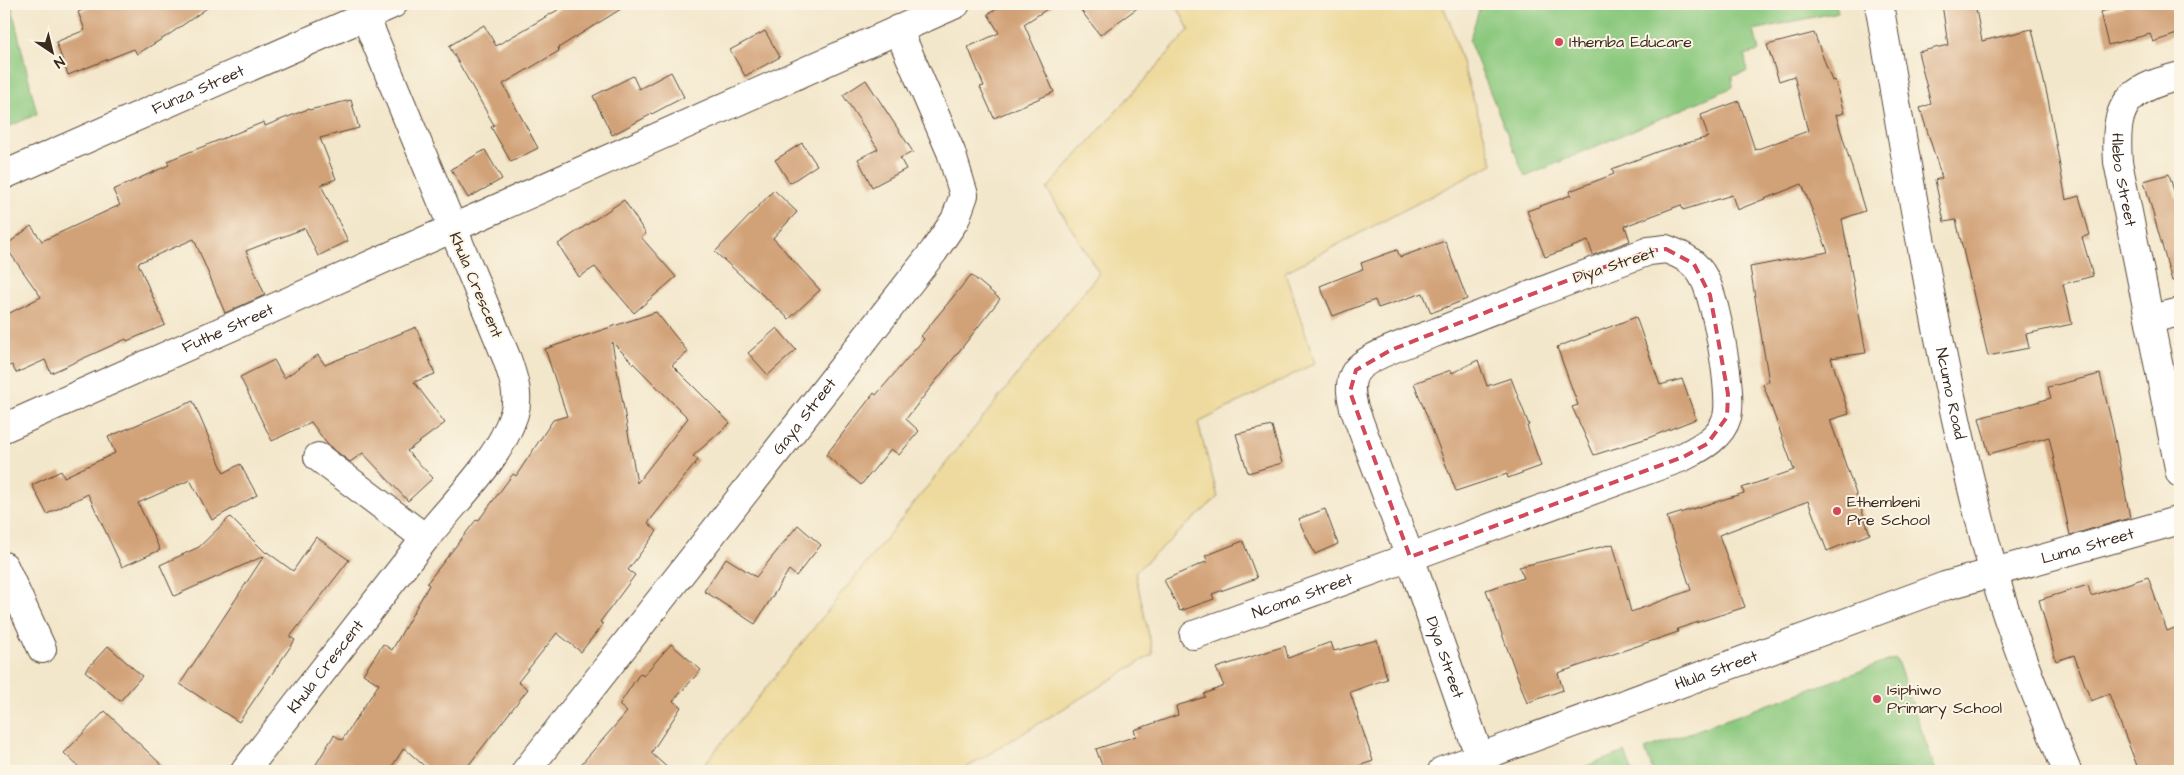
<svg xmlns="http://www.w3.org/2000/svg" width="2184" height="775" font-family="'Architects Daughter',sans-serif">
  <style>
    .green { fill: #8cc97f; stroke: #647a4e }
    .sand { fill: #eeda9e; stroke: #94825e }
    .building { fill: #d1a177; fill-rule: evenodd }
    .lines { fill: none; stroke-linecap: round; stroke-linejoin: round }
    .street-casing { stroke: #574638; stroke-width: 30 }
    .street { stroke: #fff; stroke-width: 28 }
    .marked { fill: none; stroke: #d1495b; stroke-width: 4; stroke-dasharray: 10 6; stroke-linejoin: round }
    .poi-dot { fill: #d1495b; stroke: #fcf5e5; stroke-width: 2 }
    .labels { text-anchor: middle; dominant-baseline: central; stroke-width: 4; stroke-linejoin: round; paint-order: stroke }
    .poi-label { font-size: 16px; fill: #3b2a1e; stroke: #fcf5e5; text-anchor: start }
    .street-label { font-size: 16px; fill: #3b2a1e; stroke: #fcf5e5 }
  </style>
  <rect width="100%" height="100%" fill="#fcf5e5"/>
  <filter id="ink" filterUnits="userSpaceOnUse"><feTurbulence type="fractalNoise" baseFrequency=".02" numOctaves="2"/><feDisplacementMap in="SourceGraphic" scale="10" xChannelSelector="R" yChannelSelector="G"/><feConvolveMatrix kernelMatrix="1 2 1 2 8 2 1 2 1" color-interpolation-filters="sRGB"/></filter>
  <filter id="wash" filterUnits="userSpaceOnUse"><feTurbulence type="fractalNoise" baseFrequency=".0096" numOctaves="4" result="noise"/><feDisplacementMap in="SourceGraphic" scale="20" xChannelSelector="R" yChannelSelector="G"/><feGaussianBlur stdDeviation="1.12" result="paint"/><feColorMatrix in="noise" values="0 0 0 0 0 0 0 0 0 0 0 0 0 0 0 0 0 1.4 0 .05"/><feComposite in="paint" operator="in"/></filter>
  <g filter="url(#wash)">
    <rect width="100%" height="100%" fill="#f3e7cb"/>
    <g class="green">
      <polygon points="4,4 11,4 37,114 4,129"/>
      <polygon points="1481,4 1836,4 1838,12 1754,30 1759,51 1745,55 1747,72 1732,76 1733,87 1525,177 1469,41"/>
      <polygon points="1896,658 1936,771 1653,771 1645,749"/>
      <polygon points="1625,752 1632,771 1572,771 1573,771"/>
    </g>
    <polygon class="sand" points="1176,4 1442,4 1450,23 1493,164 1285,272 1315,363 1198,423 1218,497 1135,572 1153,654 961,771 699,771 1099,273 1047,189 1189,30"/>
    <g id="blocks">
      <g class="building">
        <polygon points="97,4 213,4 167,36 137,54 134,49 68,75 56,42 85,30 78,12"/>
        <polygon points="568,4 629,4 558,48 559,51 503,84 538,148 511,162 491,127 494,125 449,46 484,25 496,46"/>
        <polygon points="1006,4 1055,4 1024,24 1054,92 994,118 980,87 984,86 968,47 999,33 988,14"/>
        <polygon points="1076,4 1143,4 1100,35"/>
        <polygon points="1942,4 1975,4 1982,41 2032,29 2048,99 2066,200 2079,196 2090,235 2082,237 2093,276 2063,284 2072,324 2026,334 2029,348 1988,356 1956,220 1944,222 1935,180 1942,178 1920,108 1931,104 1918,52 1948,45"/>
        <polygon points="2134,4 2180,4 2180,33 2153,42 2150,34 2108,45 2100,12"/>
        <polygon points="765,31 780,57 745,76 730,50"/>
        <polygon points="1814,33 1832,81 1835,80 1844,113 1836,115 1865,211 1842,219 1866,353 1831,358 1849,414 1830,420 1870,534 1827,551 1808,501 1719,535 1745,607 1677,629 1678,632 1558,673 1563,690 1527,703 1486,590 1524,578 1519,567 1613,544 1631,612 1691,590 1667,517 1744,493 1742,488 1794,470 1763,384 1769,382 1750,267 1828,252 1802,184 1737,210 1732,195 1683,210 1681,205 1625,226 1630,241 1593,255 1588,241 1545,257 1527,211 1571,195 1570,191 1614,174 1612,169 1659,151 1708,137 1701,115 1739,101 1755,150 1808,131 1794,76 1779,81 1767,45"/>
        <polygon points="671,72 684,97 612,135 593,96 633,76 639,89"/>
        <polygon points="866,80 913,152 900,158 906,169 872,187 858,159 878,149 843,95"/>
        <polygon points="351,100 359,128 320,138 336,179 321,185 348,241 318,256 305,228 246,251 265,295 225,313 194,239 138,263 165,325 127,341 126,339 51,373 45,360 16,373 12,365 4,368 4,316 41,297 5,246 31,226 42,241 120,205 113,190 169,165 167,161 264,122 265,126 308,109 309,110"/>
        <polygon points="802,143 817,165 790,183 775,160"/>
        <polygon points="485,150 502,179 468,198 451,169"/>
        <polygon points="2169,174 2180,211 2180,280 2172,281 2144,181"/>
        <polygon points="774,190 797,212 773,238 820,290 789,319 715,252"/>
        <polygon points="624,200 646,234 641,237 676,277 634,313 595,267 579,277 558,244"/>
        <polygon points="1445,241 1467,299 1431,313 1423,293 1378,308 1375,300 1333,316 1320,286 1363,269 1361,263 1397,250 1400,257"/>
        <polygon points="971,275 1000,299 906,419 919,431 899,455 891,449 861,485 826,455 874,393 876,395 924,339 921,336"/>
        <path d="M656,312L688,352L672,365L730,423L693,456L698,460L648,523L657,531L628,570L635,575L600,622L603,624L581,652L557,633L518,682L528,689L464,771H430L404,748L389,771H312L334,735L342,740L379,684L363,674L383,644L392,650L429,585L427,583L476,520L478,521L513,474L516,476L553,420L567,416L545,349ZM612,342L688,418L637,483Z"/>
        <polygon points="1636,317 1660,385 1682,379 1696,419 1648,438 1594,455 1572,407 1578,405 1557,347"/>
        <polygon points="416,327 435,374 414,382 445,423 407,451 433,478 408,501 363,453 350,462 327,444 311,422 272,441 240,377 274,360 284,378 318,355 325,365"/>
        <polygon points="777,328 796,350 768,375 748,353"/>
        <polygon points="1478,360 1487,386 1511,378 1529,425 1527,426 1541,466 1508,478 1507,474 1456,491 1414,383 1451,370 1452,373"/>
        <polygon points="2100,374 2113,428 2130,518 2070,535 2049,437 1989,454 1979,418 2051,398 2048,387"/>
        <polygon points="193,401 224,473 240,464 257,495 212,520 190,480 138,503 160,550 122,567 88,494 47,514 32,485 61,471 64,477 115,453 108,437"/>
        <polygon points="1272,426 1282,463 1248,473 1236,434"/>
        <polygon points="1325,509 1338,544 1315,554 1298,519"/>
        <polygon points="230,517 266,553 267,552 293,571 316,537 349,560 290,637 295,640 239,722 180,684 264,556 174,596 160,565 199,547"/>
        <polygon points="798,525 821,545 796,576 789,570 755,624 704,591 726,558 756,577"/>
        <polygon points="1243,541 1257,578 1212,594 1214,599 1180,611 1164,580 1208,561 1205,556"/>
        <polygon points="2148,577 2167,631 2180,626 2180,771 2139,771 2109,694 2091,701 2074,655 2056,661 2039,600 2088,585 2091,596"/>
        <polygon points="1377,640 1387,679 1350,692 1373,761 1344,771 1104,771 1096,749 1136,736 1134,730 1178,715 1176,706 1205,697 1204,694 1224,686 1216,668 1285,646 1288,658 1331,642 1334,651"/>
        <polygon points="671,644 701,670 673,701 681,707 651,753 671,771 575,771 627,712 619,705 640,673 643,676"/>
        <polygon points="108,646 142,676 120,701 85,671"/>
        <polygon points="105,711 168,771 83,771 64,753"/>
      </g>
    </g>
  </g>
  <g filter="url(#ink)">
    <use href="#blocks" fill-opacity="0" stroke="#574638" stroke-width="1"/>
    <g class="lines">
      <g class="street-casing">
        <g id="street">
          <path id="s1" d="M1879,4C1912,193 1942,384 1993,570C2012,638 2040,705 2067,771"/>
          <path id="s2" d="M2180,76C2124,90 2114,106 2118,162L2180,473"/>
          <path id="s3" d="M4,175L393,4"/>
          <path d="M1666,249C1682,255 1696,262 1704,278C1716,300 1733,393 1727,417C1721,438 1700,448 1683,457L1410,557L1354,408C1351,396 1348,382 1356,371C1366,356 1418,339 1437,332C1507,304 1578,277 1649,251Z"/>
          <polyline points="2151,319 2180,312"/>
          <path id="s4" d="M4,428L956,4"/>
          <polyline points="318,457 425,538"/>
          <polyline points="4,566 42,649"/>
          <path id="s5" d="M1194,635L1410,557L1480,758"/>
          <path id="s6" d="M245,771C304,694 364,617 424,540C454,502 499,461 514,414C520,395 513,377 507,359L365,16"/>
          <path id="s7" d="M526,771L934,251L955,220L964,195L951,152L898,29"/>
          <path id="s8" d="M1442,771L1945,586L2180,520"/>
        </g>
      </g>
      <use href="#street" class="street"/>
    </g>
  </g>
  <path class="marked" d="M1666,249L1694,264L1710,295L1728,394L1727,417L1707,444L1683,457L1410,557L1350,392L1356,370L1391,350L1550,287L1649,251Z"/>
  <g class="poi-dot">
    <circle cx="1559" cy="42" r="5"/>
    <circle cx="1837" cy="511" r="5"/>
    <circle cx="1877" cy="699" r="5"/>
  </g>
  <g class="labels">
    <g class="poi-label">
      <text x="1569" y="42">Ithemba Educare</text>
      <text x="1847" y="502">Ethembeni<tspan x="1847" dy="18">Pre School</tspan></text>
      <text x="1887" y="690">Isiphiwo<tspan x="1887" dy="18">Primary School</tspan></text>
    </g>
    <g class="street-label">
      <text stroke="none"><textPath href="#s3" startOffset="212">Funza Street</textPath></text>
      <text stroke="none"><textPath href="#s2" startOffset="140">Hlebo Street</textPath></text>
      <text transform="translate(1614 265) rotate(-18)">Diya Street</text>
      <text transform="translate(476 285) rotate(67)">Khula Crescent</text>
      <text stroke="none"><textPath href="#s4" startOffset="245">Futhe Street</textPath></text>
      <text stroke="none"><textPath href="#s1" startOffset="396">Ncumo Road</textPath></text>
      <text stroke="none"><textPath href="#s7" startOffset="451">Gaya Street</textPath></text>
      <text stroke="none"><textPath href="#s8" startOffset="684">Luma Street</textPath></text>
      <text stroke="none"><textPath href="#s5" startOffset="115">Ncoma Street</textPath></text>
      <text stroke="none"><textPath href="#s5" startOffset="336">Diya Street</textPath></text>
      <text stroke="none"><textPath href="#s6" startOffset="132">Khula Crescent</textPath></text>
      <text stroke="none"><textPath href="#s8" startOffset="292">Hlula Street</textPath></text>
    </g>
  </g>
  <rect width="2184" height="775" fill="none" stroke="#fcf5e5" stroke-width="20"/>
  <g transform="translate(52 52) rotate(145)" stroke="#fcf5e5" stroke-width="4" paint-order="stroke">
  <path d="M0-4L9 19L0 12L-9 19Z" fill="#3b2a1e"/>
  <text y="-8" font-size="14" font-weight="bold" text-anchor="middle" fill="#3b2a1e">N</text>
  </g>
</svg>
